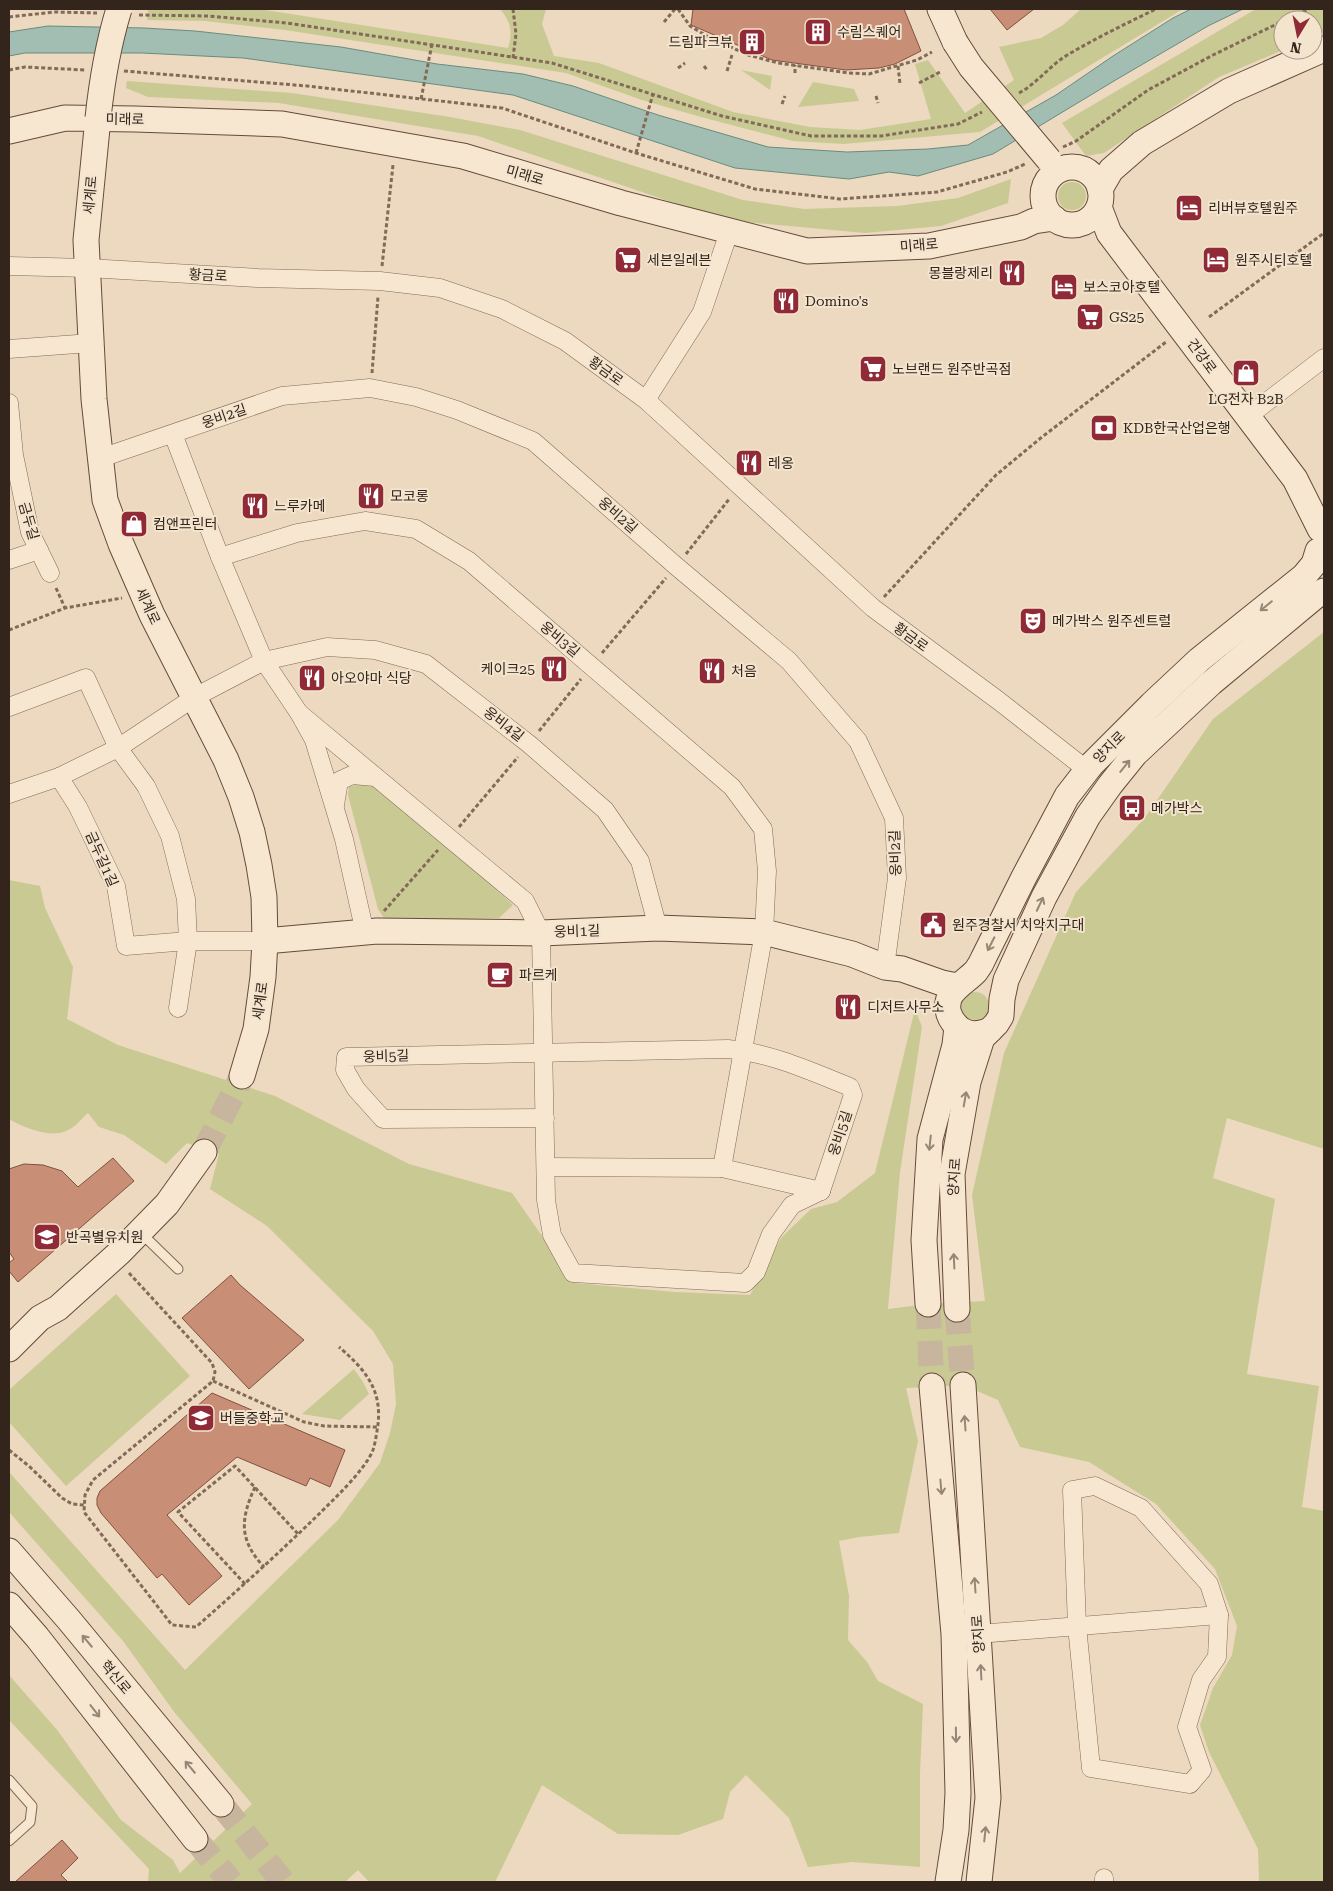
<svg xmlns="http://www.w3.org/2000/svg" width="1333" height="1891" font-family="'Roboto Serif','Noto Sans KR',serif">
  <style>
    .green { fill: #c9c993 }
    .water { fill: #a2beb2; stroke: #6a8b7e }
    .building { fill: #c98e76; stroke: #82513f }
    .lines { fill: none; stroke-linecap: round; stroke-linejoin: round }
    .secondary-tunnel { stroke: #c7b59e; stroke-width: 25; stroke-dasharray: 25 12; stroke-linecap: butt }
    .lane-casing { stroke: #836a58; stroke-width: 11 }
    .street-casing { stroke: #836a58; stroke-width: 19 }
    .secondary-casing { stroke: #654b3b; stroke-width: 27 }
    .path { stroke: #836a58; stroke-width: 3; stroke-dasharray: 4 2.5; stroke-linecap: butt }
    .lane { stroke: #f7e7d1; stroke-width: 9 }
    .street { stroke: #f7e7d1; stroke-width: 18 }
    .secondary { stroke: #f7e7d1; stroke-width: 25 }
    .secondary-bridge-casing { stroke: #654b3b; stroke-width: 27; stroke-linecap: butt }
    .secondary-bridge { stroke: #f7e7d1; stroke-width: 25 }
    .oneway { stroke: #958676 }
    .labels { text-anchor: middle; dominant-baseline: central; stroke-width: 4; stroke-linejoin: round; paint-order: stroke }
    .poi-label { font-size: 14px; fill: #33241c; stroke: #f3e4ce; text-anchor: start }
    .street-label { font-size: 14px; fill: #33241c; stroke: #f3e4ce }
  </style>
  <rect width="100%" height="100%" fill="#ecd9bf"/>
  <g class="green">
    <path d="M157,9H259L508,48C513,32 511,22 500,9H546L542,24L554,56L599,63L733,112L810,127L860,130L931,119L915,64L928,60L965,113L1014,80L999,47L1041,38L1063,25L1081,9H1183L980,132L844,144L793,141L701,117L642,100L566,73L285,30L205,21L147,20L148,10Z"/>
    <polygon points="1256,9 1324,9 1324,32 1313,37 1313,20 1283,20 1283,50 1219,77 1104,153 1086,156 1062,123"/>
    <polygon points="741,70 772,76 770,90"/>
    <polygon points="127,81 292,93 450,117 520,130 743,200 804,209 897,206 958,198 1011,179 1008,203 941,226 865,233 746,222 689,208 478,136 279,103 148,97 126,88"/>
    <polygon points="813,82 854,89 859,101 798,107"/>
    <circle cx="1072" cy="196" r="14"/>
    <path d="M1324,632V1149L1227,1118L1213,1178L1275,1199L1247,1374L1319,1386L1302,1507L1324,1511V1882H1259L1258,1849L1209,1752L1200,1725L1213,1688L1232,1655L1237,1626L1215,1569L1156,1504L1089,1462L1020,1447L998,1400L963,1385L906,1388L918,1441L899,1533L859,1537L839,1541L849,1596L848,1640L867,1662L878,1681L923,1704L920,1773V1867L852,1862L808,1867L789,1818L746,1775L730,1792L723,1819L678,1835L618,1834L542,1785L495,1882H369L358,1870L345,1882H148L149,1869L9,1720V1675L58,1731L121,1820L173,1860L180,1873L252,1804L175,1713L123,1641L9,1512V1472L185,1670L338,1520L380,1463L390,1433L396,1404L393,1364L373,1331L267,1226L210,1189L219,1154L187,1143L166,1164L124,1135L99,1127L88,1113C82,1118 76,1126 70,1129C52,1140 25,1128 9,1119V880L40,886L45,908L73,967L67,1019L118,1045L275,1096L409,1164L512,1193L575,1283L675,1292L750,1295L781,1238L811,1209L837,1202L875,1173L915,1009L922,1027L900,1172L888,1309L928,1304L985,1301L972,1195L1004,1053L1076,892L1144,819L1213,719Z"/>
    <polygon points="364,782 378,788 453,851 513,905 499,918 386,921 378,909 348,795 349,787"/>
    <circle cx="975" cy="1006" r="14"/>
    <polygon points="116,1294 190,1376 66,1486 9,1422 9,1390"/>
    <polygon points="354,1369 363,1382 369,1394 340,1420 302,1414"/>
  </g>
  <polygon class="water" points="1191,9 1243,9 1208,26 1119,78 993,154 918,176 889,172 849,179 735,168 513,95 243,58 142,53 25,53 9,56 9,32 48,26 144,28 195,31 341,47 437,64 523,74 573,86 658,115 768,147 847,152 928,149 968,145 1056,95 1113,56 1173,18"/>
  <g class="building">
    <polygon points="693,9 904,9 921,51 895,64 879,68 846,70 772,60 691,25"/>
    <polygon points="990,9 1034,9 1007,30"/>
    <polygon points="113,1158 134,1181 18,1282 9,1271 9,1263 14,1259 9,1252 9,1169 24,1164 43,1165 62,1171 78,1187"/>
    <polygon points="231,1275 240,1285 304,1340 249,1389 182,1318"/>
    <polygon points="212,1393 345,1450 330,1487 310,1478 306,1486 237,1457 167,1515 222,1576 189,1605 162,1574 157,1578 101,1513 97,1505 97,1498 100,1491"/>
    <polygon points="62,1840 78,1858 61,1875 68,1882 15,1882"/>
  </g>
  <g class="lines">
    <g class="secondary-tunnel">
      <polyline points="204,1152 242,1076"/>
      <polyline points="928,1304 932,1386"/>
      <polyline points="957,1309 963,1385"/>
      <polyline points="221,1804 283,1882"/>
      <polyline points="195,1839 231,1882"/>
    </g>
    <g class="lane-casing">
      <g id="lane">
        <polyline points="140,1232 178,1269"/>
        <polyline points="9,1780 32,1806 30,1822 9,1841"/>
      </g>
    </g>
    <g class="street-casing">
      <g id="street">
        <polyline points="9,266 88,268 258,278 380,281 440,288 502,309 565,341 646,400 873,608 999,701 1082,766"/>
        <polyline points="9,349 91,343"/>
        <polyline points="646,400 702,312 729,232"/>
        <polyline points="9,403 14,455 30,532 50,573"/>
        <polyline points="1247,417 1324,358"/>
        <polyline points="173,434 220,557 264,661 299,713 314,740 344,839 365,933"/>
        <polyline points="101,458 282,396 370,388 416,397 457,410 533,441 676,566 789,661 858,741 894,818 897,878 885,967"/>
        <polyline points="220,557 297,533 365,521 416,529 469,561 732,787 763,829 767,871 764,932 722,1168"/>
        <polyline points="9,560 39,550"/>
        <polyline points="9,707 86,678 118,748 146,786 170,836 186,899 188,941 178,1008"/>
        <polyline points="299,713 525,901 541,933 546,1200 552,1235 573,1273 745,1283 756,1272 771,1234 792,1205 821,1191"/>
        <polyline points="59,777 78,807 116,886 126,946 188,941 265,941"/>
        <polyline points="9,794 59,777 118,748 195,697 264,661 327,647 375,650 426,664 529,744 605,810 640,861 658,928"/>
        <polyline points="335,805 339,781 352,775 375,777"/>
        <path d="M545,1118L383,1119L356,1089L345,1070L346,1057L728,1049C771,1053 810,1071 850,1087L853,1095L821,1191"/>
        <polyline points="546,1167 722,1168 821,1191"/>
        <polygon points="1095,1486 1141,1508 1209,1584 1219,1615 1217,1657 1201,1680 1187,1727 1202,1770 1190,1784 1091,1768 1077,1626 1072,1490"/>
        <polyline points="978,1634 1219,1615"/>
        <polyline points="1104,1882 1104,1878"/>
      </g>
    </g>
    <g class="secondary-casing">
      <g id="secondary">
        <polyline points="940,9 955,42"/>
        <polyline points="98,118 86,240 94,399 105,500 121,544 152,615 226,760 241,797 252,832 259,865 264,897 265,941 263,977 256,1029 242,1076"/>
        <polyline points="9,131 65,118 135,119 282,124 463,156 621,203 807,251 929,246 1021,227 1034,221 1054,218"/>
        <circle cx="1072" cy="196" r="29"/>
        <polyline points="1100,189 1111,170 1142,143 1229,91 1324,49"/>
        <polyline points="1099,207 1109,233 1295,479 1320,529"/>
        <polyline points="265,941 377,931 541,933 658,928 764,932 852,954 885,967 902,969 942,983 957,986"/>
        <path d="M990,1030C980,1034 970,1036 960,1029C955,1025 951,1020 949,1014C942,992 964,984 976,971C979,967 982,962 984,957L1024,877L1067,796L1091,765L1152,704L1199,660L1304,576L1314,564L1318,551"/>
        <polyline points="928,1304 924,1240 930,1139 955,1045 957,1027"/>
        <polyline points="957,1309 952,1174 968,1082 982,1038 996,1024 1001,1016 1002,999 1006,980 1044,897 1088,816 1110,785 1135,754 1211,683 1318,594 1324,591"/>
        <polyline points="9,1349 40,1318 58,1308 119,1253 167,1204 204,1152"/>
        <polyline points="963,1385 988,1798 979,1882"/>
        <polyline points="932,1386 954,1634 958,1793 956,1830 948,1882"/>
        <polyline points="9,1551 69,1620 221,1804"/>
        <polyline points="9,1605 37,1637 195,1839"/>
      </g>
    </g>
    <g class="path">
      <polyline points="513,9 516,34 513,58"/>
      <polyline points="678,9 690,26 707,36 748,55 778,63 849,73 869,74 917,60 932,52"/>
      <polyline points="139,15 208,16 287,23 552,63 722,116 811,136 881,136 958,124 982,112"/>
      <polyline points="9,17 54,12 97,13"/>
      <polyline points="1285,20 1309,9"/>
      <polyline points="664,22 675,9"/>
      <polyline points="674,46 677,46"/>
      <polyline points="704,66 707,70"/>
      <polyline points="898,66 900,84"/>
      <polyline points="678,68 685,63"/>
      <polyline points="9,70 25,67 85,70"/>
      <polyline points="124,71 307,86 502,108 636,153 755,189 840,199 937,192 1007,172 1025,164"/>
      <polyline points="727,71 732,55"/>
      <polyline points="795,73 795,65"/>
      <polyline points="919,83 942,71"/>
      <path d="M1019,93C1036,84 1048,68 1064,57C1094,39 1125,24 1156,9"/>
      <polyline points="876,96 878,103"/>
      <polyline points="421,99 432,44"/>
      <polyline points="782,104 785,96"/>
      <polyline points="1063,147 1076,141 1148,90 1213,55 1283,21"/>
      <polyline points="636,153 653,94"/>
      <polyline points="382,266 393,165"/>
      <polyline points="1209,317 1324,233"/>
      <polyline points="372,373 378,297"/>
      <polyline points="686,554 730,498"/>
      <polyline points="56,588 65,608"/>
      <polyline points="884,597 996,475 1042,437 1166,342"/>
      <polyline points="9,630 65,608 122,598"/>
      <polyline points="602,653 666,578"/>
      <polyline points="539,731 581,679"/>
      <polyline points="459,827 518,757"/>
      <polyline points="384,911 438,850"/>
      <path d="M129,1273L212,1363L215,1372L213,1381L93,1480L85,1495L84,1512L172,1625L196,1627C238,1590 279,1553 319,1514C335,1498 365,1470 373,1450C375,1444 376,1437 377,1431C384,1392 367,1371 339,1347"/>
      <polyline points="213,1381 304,1422 324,1426 377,1427"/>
      <polyline points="9,1450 30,1467 62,1498 72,1504 84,1505"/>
      <path d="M255,1487C240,1520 239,1540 264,1567"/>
      <polyline points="245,1584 178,1512 235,1466 298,1534"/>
    </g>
    <use href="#lane" class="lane"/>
    <use href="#street" class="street"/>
    <use href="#secondary" class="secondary"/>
    <g class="secondary-bridge-casing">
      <g id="secondary-bridge">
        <polyline points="955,42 971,67 1049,160"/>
        <path d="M98,118C102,80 108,45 119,9"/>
      </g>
    </g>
    <use href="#secondary-bridge" class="secondary-bridge"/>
  </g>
  <defs><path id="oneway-shaft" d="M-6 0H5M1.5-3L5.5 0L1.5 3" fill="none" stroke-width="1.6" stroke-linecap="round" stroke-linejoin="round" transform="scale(1.25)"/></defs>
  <g class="oneway">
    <use href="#oneway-shaft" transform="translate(1266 606) rotate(141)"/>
    <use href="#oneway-shaft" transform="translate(1125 766) rotate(-51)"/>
    <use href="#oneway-shaft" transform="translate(1040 904) rotate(-65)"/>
    <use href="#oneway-shaft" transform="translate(991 944) rotate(117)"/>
    <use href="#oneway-shaft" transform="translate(965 1099) rotate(-80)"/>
    <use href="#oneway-shaft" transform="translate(930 1143) rotate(96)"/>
    <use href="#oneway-shaft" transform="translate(954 1261) rotate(-93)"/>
    <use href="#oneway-shaft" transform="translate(965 1423) rotate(-94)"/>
    <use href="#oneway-shaft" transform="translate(941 1487) rotate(85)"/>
    <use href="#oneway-shaft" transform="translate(975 1585) rotate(-94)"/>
    <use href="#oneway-shaft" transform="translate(87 1641) rotate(-130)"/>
    <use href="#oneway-shaft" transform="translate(981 1672) rotate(-93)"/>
    <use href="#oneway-shaft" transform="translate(95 1711) rotate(52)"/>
    <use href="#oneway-shaft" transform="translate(956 1735) rotate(89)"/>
    <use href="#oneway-shaft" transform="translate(190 1767) rotate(-130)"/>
    <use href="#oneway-shaft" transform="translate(985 1834) rotate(-84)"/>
  </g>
  <defs>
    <g id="building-square" transform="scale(1.4375)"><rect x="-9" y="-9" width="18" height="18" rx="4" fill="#902a37" stroke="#f3e4ce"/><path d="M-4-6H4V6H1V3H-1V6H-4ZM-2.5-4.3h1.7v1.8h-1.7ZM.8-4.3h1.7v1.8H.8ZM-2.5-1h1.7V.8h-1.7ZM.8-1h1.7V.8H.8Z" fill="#fff"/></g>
    <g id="hotel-square" transform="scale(1.4375)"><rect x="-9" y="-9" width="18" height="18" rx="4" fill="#902a37" stroke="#f3e4ce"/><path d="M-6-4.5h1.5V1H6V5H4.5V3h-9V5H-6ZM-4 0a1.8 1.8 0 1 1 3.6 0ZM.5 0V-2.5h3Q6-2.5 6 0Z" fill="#fff"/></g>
    <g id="supermarket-square" transform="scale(1.4375)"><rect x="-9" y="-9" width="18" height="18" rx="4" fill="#902a37" stroke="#f3e4ce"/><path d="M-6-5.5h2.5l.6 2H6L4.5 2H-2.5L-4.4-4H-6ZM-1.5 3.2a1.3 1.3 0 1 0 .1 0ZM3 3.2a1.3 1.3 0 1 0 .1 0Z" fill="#fff"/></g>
    <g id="restaurant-square" transform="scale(1.4375)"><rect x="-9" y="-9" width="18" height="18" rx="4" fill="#902a37" stroke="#f3e4ce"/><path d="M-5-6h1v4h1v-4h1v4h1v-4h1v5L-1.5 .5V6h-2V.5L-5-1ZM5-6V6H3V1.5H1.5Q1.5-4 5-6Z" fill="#fff"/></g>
    <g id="shop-square" transform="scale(1.4375)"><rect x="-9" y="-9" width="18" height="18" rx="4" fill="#902a37" stroke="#f3e4ce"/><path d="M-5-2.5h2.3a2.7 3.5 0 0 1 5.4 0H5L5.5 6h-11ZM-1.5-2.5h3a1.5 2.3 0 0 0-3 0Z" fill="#fff"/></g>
    <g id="bank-square" transform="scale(1.4375)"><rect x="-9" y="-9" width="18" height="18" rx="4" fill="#902a37" stroke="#f3e4ce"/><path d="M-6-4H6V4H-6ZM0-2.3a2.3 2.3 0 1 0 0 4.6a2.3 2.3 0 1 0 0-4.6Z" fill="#fff"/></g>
    <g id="theatre-square" transform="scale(1.4375)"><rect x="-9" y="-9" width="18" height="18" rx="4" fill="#902a37" stroke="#f3e4ce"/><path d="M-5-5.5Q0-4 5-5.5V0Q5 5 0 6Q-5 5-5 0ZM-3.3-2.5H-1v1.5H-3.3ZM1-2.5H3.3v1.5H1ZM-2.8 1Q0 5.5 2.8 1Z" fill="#fff"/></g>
    <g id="bus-square" transform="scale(1.4375)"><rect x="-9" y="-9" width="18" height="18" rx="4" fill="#902a37" stroke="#f3e4ce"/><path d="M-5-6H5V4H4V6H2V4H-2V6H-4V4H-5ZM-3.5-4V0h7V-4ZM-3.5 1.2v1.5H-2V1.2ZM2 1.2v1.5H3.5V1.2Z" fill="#fff"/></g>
    <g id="civic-square" transform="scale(1.4375)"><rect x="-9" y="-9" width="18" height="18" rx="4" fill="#902a37" stroke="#f3e4ce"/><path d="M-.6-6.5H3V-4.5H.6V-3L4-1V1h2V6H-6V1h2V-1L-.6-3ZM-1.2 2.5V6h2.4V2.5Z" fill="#fff"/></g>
    <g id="cafe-square" transform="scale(1.4375)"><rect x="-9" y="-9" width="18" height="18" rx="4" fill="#902a37" stroke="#f3e4ce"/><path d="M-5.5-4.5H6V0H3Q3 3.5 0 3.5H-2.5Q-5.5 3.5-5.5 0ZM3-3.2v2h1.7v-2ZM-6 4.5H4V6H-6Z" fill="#fff"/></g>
    <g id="school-square" transform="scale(1.4375)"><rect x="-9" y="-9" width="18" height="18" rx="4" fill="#902a37" stroke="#f3e4ce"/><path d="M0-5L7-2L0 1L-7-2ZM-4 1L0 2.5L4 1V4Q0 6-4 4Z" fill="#fff"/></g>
  </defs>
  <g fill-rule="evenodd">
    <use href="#building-square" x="818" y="32"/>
    <use href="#building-square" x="752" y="42"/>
    <use href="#hotel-square" x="1189" y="208"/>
    <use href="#supermarket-square" x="628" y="260"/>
    <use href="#hotel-square" x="1216" y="260"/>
    <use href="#restaurant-square" x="1012" y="273"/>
    <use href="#hotel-square" x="1064" y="287"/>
    <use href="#restaurant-square" x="786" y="301"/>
    <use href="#supermarket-square" x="1090" y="317"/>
    <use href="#supermarket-square" x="873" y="369"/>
    <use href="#shop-square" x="1246" y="373"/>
    <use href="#bank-square" x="1104" y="428"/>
    <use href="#restaurant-square" x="749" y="463"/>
    <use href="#restaurant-square" x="371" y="496"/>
    <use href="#restaurant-square" x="255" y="506"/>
    <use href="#shop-square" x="134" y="524"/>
    <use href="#theatre-square" x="1033" y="621"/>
    <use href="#restaurant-square" x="554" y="669"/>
    <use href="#restaurant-square" x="712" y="671"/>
    <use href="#restaurant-square" x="312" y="678"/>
    <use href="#bus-square" x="1132" y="808"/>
    <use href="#civic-square" x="933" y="925"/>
    <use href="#cafe-square" x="500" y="975"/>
    <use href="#restaurant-square" x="848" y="1007"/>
    <use href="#school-square" x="47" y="1237"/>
    <use href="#school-square" x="201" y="1418"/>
  </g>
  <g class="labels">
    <g class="poi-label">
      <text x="837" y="32">수림스퀘어</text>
      <text x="733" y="42" text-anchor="end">드림파크뷰</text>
      <text x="1208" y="208">리버뷰호텔원주</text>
      <text x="647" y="260">세븐일레븐</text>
      <text x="1235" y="260">원주시티호텔</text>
      <text x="993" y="273" text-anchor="end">몽블랑제리</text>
      <text x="1083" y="287">보스코아호텔</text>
      <text x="805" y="301">Domino's</text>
      <text x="1109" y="317">GS25</text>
      <text x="892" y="369">노브랜드 원주반곡점</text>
      <text x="1246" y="399" text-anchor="middle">LG전자 B2B</text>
      <text x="1123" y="428">KDB한국산업은행</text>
      <text x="768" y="463">레옹</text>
      <text x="390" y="496">모코롱</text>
      <text x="274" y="506">느루카메</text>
      <text x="153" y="524">컴앤프린터</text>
      <text x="1052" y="621">메가박스 원주센트럴</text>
      <text x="535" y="669" text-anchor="end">케이크25</text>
      <text x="731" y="671">처음</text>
      <text x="331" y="678">아오야마 식당</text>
      <text x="1151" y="808">메가박스</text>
      <text x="952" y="925">원주경찰서 치악지구대</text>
      <text x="519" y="975">파르케</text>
      <text x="867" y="1007">디저트사무소</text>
      <text x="66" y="1237">반곡별유치원</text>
      <text x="220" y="1418">버들중학교</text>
    </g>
    <g class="street-label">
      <text transform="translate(125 119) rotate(1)">미래로</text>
      <text transform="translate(525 175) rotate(16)">미래로</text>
      <text transform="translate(90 195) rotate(-85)">세계로</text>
      <text transform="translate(919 245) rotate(-5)">미래로</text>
      <text transform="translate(208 275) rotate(3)">황금로</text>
      <text transform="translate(1202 356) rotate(54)">건강로</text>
      <text transform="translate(606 371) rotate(36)">황금로</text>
      <text transform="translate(224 416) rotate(-19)">웅비2길</text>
      <text transform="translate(618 515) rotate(41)">웅비2길</text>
      <text transform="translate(29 521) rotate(74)">금두길</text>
      <text transform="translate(148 606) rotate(65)">세계로</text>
      <text transform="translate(911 637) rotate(36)">황금로</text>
      <text transform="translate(560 639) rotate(40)">웅비3길</text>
      <text transform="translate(504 724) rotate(38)">웅비4길</text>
      <text transform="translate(1109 747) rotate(-45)">양지로</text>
      <text transform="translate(895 853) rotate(-92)">웅비2길</text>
      <text transform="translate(102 859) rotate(66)">금두길1길</text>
      <text transform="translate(577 931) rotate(-2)">웅비1길</text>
      <text transform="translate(260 1001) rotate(-82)">세계로</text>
      <text transform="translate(386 1056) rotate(-2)">웅비5길</text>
      <text transform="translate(840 1133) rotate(-72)">웅비5길</text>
      <text transform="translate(954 1177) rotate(-86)">양지로</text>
      <text transform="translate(978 1634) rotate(-94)">양지로</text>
      <text transform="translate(116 1677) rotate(50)">혁신로</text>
    </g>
  </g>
  <rect width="1333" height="1891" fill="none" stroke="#33241c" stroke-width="20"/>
  <g transform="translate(1298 35) rotate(190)"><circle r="24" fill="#f3e4ce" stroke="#a69787"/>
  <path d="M0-4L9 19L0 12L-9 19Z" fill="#902a37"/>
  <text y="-8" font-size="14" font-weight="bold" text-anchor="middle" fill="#33241c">N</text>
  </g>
</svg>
